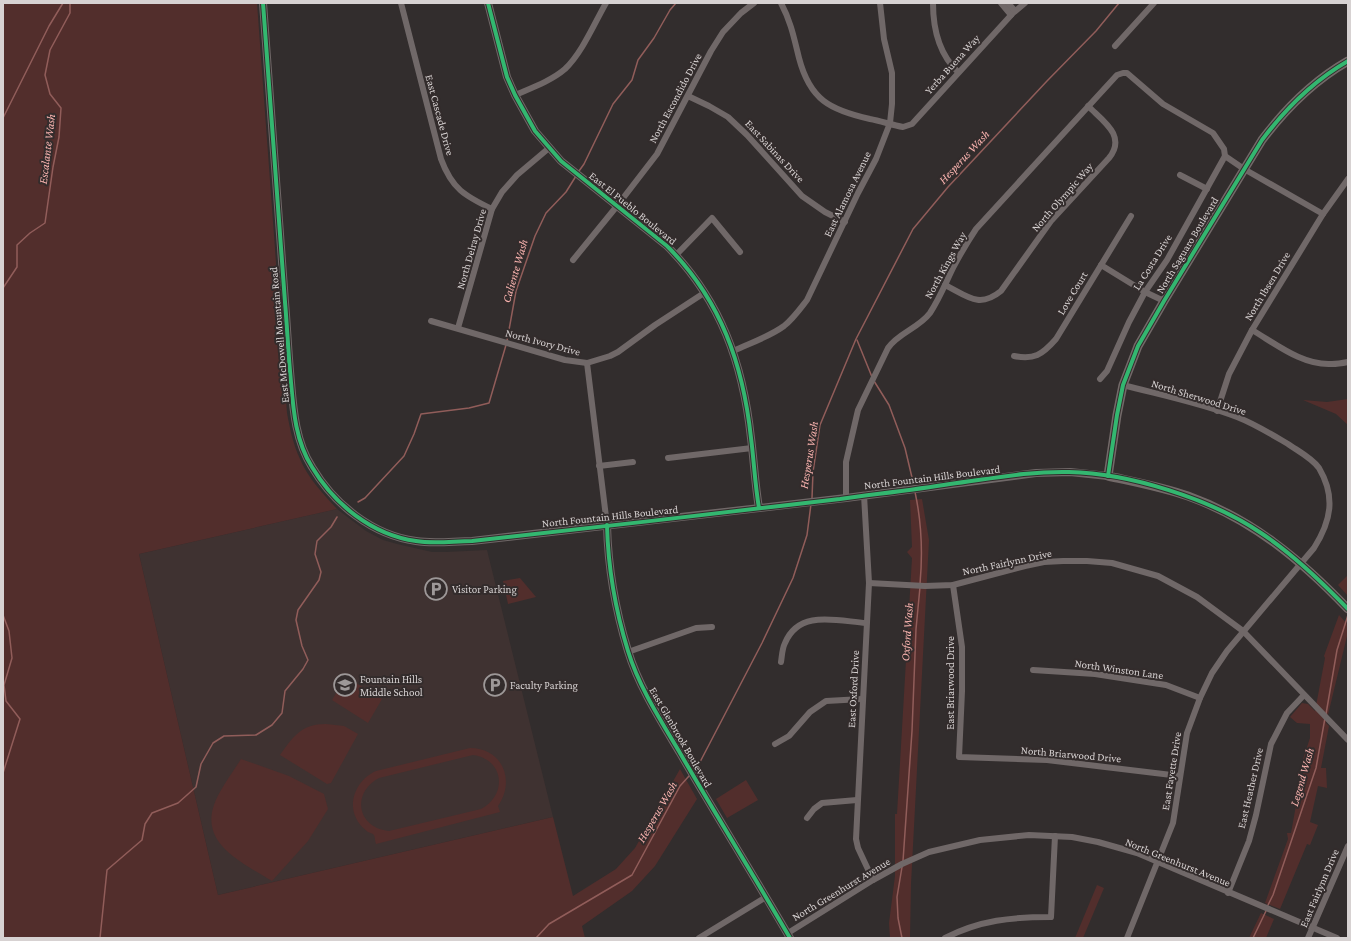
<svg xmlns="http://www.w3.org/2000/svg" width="1351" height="941" font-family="'Crimson Pro',serif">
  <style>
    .built { fill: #3f3231 }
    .green { fill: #522e2c; fill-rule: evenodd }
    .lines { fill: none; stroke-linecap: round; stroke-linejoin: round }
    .stream { stroke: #915d5a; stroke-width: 1.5 }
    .minor { stroke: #706868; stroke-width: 6 }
    .tertiary { stroke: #706868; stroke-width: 8 }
    .secondary { stroke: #736a69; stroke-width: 9 }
    .cycleway-casing { stroke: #332c2c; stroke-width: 6 }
    .cycleway { stroke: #33b770; stroke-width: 4 }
    .labels { text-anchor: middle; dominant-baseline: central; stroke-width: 4; stroke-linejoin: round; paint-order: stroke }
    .street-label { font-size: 11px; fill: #d7d2d2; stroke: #332c2c }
    .poi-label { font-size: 11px; fill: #d7d2d2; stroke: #332c2c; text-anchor: start }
    .water-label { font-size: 12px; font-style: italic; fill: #f9b3af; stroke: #332c2c }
  </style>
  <rect width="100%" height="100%" fill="#322d2d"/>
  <polygon class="built" points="337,509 366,531 383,540 397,544 432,552 446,552 487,550 553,817 218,895 139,554"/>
  <g class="green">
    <path d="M3,3H257L287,413C290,429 293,444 300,459C308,478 323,494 337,509L139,554L218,895L553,817L573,896L616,869L635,848L680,769L697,799L655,866L632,891L582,926L585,938H3Z"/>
    <polygon points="1348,399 1348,425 1336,414 1303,400 1327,402"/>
    <polygon points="922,499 929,540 911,884 910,938 890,938 889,923 895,876 895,814 897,814 912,558 907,552 912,547 910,500"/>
    <polygon points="1348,575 1348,596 1338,585"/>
    <polygon points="520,578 536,597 508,604 503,581"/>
    <polygon points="1339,615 1348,625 1348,632 1326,723 1329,726 1321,768 1326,768 1327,788 1318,786 1310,822 1318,825 1310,845 1307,844 1280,909 1265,903 1288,839 1287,833 1291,833 1300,783 1301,783 1306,760 1303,759 1310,738 1310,724 1297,723 1290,717 1302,703 1308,704 1315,711 1325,658 1324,656"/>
    <polygon points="346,677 382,699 368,723 332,700"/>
    <path d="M326,724L344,726L358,734L331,783L327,784L280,755C293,737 301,724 326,724Z"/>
    <path d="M470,748C502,748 516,780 498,806L500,812L376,844C375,842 375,837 374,835C372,833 370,833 368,832C363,828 358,823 356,818C347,800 359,778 376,771ZM473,755C504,759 508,795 481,809L389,831C357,828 351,793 379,778Z"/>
    <path d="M241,759L289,776L324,794L328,809L308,841L272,881C245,864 200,845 214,805C218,792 233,772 241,759Z"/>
    <polygon points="746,780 758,800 727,818 716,799"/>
    <polygon points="1097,885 1104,888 1083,938 1075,938"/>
    <polygon points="1261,913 1274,919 1266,938 1249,938"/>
  </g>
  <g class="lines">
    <g class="stream">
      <polyline points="3,118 49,26 63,3"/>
      <polyline points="579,171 584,164 613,104 632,80 638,60 654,38 670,10 676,3"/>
      <polyline points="3,288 17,267 17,245 30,233 45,223 53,167 59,137 61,108 50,94 45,75 50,50 70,13 70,3"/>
      <polyline points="1348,298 1348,315"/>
      <polyline points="857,340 872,377"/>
      <polyline points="507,341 516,291 535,236 546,213 566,192 576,176"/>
      <polyline points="874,381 889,405 905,448 914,486"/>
      <path d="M915,492C922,524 923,551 920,584"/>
      <polyline points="812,498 813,472 820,425 856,339 913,229 948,187 1047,81 1096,31 1119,3"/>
      <polyline points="358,502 365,498 404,456 414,434 421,414 469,408 489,403 506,345"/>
      <polyline points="3,615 9,631 12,658 4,685 6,701 20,719 3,773"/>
      <polyline points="1326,714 1337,650 1348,615"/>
      <polyline points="694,770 700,762 762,643 793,578 807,535 811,504"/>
      <polyline points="903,861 912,731 916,629 920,587"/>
      <polyline points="902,867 897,897 898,918 902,938"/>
      <polyline points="1267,907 1273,895 1316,768 1325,718"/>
      <polyline points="100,938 107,870 142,840 145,824 152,813 178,803 196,787 201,764 213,743 224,736 256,735 272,725 282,713 285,691 303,669 308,660 302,646 296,620 298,610 319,580 321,572 315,554 317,541 331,527 337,517"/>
      <polyline points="536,938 549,924 632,875 680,786 689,776"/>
      <polyline points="1253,938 1266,911"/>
    </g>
    <g class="minor">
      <path d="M401,3L441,159C452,189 465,196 492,209"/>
      <path d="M781,3C791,22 794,38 799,58C810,100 830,110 870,119C881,121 892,125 903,127L912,124L1013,13L1025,3"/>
      <path d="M933,3C933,29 939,54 958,72"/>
      <polyline points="1001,3 1011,15"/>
      <polyline points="1008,3 1015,11"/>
      <polyline points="1115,46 1154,3"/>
      <path d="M515,95C531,88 551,81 565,69C582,53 594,24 606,3"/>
      <polyline points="688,96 709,106 728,117 747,135 802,196 825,212 845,222"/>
      <polyline points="1180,175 1207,189"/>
      <polyline points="676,255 712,218 740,252"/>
      <polyline points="573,260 617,206 657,154 711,51 723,32 741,13 754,3"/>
      <polyline points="1101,265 1145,292 1164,301"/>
      <path d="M945,285C967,296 979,309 1001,291L1051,221L1109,158C1127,136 1103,121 1088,106"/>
      <polyline points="431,321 565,360 587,363 610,356 618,352 655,325 704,293"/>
      <polyline points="458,328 492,209 502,192 517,175 549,148"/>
      <path d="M1252,330C1276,344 1303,366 1332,364C1338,364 1343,363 1348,362"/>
      <path d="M733,351C750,343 769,337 784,326C793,319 800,309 807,300L858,193L876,159L890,123L892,104V73L884,39L880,3"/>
      <path d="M1014,356C1034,360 1042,355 1056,339L1131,216"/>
      <polyline points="587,363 607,525"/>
      <polyline points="1100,379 1107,371 1129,322 1145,292 1167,260 1225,156"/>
      <path d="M1123,385C1161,395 1201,403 1237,417C1255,424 1271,434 1288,444C1298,451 1312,458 1319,468C1336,497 1331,521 1314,548L1227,651L1212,673L1200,698L1187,733L1173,823L1127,938"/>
      <polyline points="1217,411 1229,374 1252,330 1323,214 1348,179"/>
      <polyline points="668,458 752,448"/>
      <polyline points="599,466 633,462"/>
      <polyline points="864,495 869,583 856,839 858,848 873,880"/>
      <path d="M846,498V462L858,410L888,348C898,333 919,328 930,313C940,298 946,282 954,266C961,253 968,241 976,229L1117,75L1123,73H1127L1163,104L1213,133L1224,149L1225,156L1244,169L1323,214"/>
      <polyline points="869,583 925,586 953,585 1025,566 1044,562 1063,561 1087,561 1112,563 1158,576 1197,597 1243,631 1348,740"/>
      <polyline points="953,585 962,647 962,691 959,757 1047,760 1180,776"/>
      <polyline points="628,652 696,628 712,627"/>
      <path d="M781,662C782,656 782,649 785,643C799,609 837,621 866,623"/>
      <polyline points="1033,670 1095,674 1166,685 1200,698"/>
      <polyline points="775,744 789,736 810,712 826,701 862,699"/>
      <polyline points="807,818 814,809 822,803 857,800"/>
      <polyline points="1228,893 1249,841 1256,815 1271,744 1287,713 1304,695"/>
      <polyline points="788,933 873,880 902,864 929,852 980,840 1029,835 1072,837 1098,842 1137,853 1337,938"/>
      <polyline points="699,938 766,897"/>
      <path d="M945,938C980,920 1012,917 1051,917L1055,836"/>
      <polyline points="1308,938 1348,846"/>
    </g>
    <g class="tertiary">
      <path d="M263,3C270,103 277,203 285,302C287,325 288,348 290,371C293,404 294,439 312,467C334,504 372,535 416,541C434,544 454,541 472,541L846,498L1036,473L1070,472L1108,476"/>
      <path d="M488,3L507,77L515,95L535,131L561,161L667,246C721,300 743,364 751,438C754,461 755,485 759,508"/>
      <path d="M607,525C608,566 616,612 628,651C639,687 661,721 680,753C716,815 754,876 790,938"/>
    </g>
    <path class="secondary" d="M1348,61C1313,81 1286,108 1262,140L1164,301L1138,346L1123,385L1117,415L1108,476C1135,482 1162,487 1188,496C1252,519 1301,560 1348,609"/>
    <g class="cycleway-casing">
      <g id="cycleway">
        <path d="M263,3C270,103 277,203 285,302C287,325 288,348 290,371C293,404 294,439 312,467C334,504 372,535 416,541C434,544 454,541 472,541C595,528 717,513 840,499C876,494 913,490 950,484C989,479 1029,471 1069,472C1129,473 1211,499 1261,533C1293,554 1321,581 1348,609"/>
        <path d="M488,3L507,77L515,95L535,131L561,161L667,246C721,300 743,364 751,438C754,461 755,485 759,508"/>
        <path d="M1108,476L1117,415L1123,385L1138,346L1164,301L1262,140C1286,108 1313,81 1348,61"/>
        <path d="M607,525C608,566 616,612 628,651C639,687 661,721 680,753C716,815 754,876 790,938"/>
      </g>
    </g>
    <use href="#cycleway" class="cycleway"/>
  </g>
  <defs>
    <g id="parking-ring" transform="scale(1.15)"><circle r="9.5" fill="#332c2c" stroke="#9d9898" stroke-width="1.5"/><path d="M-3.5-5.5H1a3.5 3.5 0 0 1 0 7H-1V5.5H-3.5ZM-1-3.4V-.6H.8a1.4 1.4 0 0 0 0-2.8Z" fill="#9d9898"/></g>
    <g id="school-ring" transform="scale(1.15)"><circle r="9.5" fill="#332c2c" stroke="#9d9898" stroke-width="1.5"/><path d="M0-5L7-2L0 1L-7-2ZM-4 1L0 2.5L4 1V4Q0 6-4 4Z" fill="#9d9898"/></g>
  </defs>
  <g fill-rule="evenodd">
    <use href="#parking-ring" x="436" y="589"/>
    <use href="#school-ring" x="345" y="685"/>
    <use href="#parking-ring" x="495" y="685"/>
  </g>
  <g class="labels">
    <g class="street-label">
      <text transform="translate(952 64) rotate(-48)">Yerba Buena Way</text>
      <text transform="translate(675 98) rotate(-62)">North Escondido Drive</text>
      <text transform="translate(440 115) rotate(75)">East Cascade Drive</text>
      <text transform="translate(775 151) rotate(47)">East Sabinas Drive</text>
      <text transform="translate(847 194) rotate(-64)">East Alamosa Avenue</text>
      <text transform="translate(1062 197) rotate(-49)">North Olympic Way</text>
      <text transform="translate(633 208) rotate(39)">East El Pueblo Boulevard</text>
      <text transform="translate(1187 245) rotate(-59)">North Saguaro Boulevard</text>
      <text transform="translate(471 249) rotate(-74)">North Delray Drive</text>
      <text transform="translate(1152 262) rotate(-58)">La Costa Drive</text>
      <text transform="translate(945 265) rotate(-61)">North Kings Way</text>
      <text transform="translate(1267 286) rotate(-59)">North Ibsen Drive</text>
      <text transform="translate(1072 293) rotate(-59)">Love Court</text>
      <text transform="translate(279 335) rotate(-95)">East McDowell Mountain Road</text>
      <text transform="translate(543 342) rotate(15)">North Ivory Drive</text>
      <text transform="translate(1199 397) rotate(17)">North Sherwood Drive</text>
      <text transform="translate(932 477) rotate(-7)">North Fountain Hills Boulevard</text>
      <text transform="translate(610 516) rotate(-6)">North Fountain Hills Boulevard</text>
      <text transform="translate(1007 562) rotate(-12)">North Fairlynn Drive</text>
      <text transform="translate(1119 669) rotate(8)">North Winston Lane</text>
      <text transform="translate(950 683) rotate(-90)">East Briarwood Drive</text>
      <text transform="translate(853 689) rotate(-87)">East Oxford Drive</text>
      <text transform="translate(681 737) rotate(60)">East Glenbrook Boulevard</text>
      <text transform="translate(1071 754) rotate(5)">North Briarwood Drive</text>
      <text transform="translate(1171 771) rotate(-81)">East Fayette Drive</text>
      <text transform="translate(1250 788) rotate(-77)">East Heather Drive</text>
      <text transform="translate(1178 862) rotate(22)">North Greenhurst Avenue</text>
      <text transform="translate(1319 888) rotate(-67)">East Fairlynn Drive</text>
      <text transform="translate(841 889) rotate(-31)">North Greenhurst Avenue</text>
    </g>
    <g class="poi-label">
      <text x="452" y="589">Visitor Parking</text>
      <text x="360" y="679">Fountain Hills<tspan x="360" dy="13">Middle School</tspan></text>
      <text x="510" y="685">Faculty Parking</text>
    </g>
    <g class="water-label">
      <text transform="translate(47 149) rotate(-83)">Escalante Wash</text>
      <text transform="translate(964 157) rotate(-47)">Hesperus Wash</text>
      <text transform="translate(515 271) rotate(-74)">Caliente Wash</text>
      <text transform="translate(809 455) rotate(-81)">Hesperus Wash</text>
      <text transform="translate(907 632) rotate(-86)">Oxford Wash</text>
      <text transform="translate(1302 777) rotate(-74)">Legend Wash</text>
      <text transform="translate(657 812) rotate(-60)">Hesperus Wash</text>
    </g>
  </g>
  <rect width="1351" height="941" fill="none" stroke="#d7d2d2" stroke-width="8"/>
</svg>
